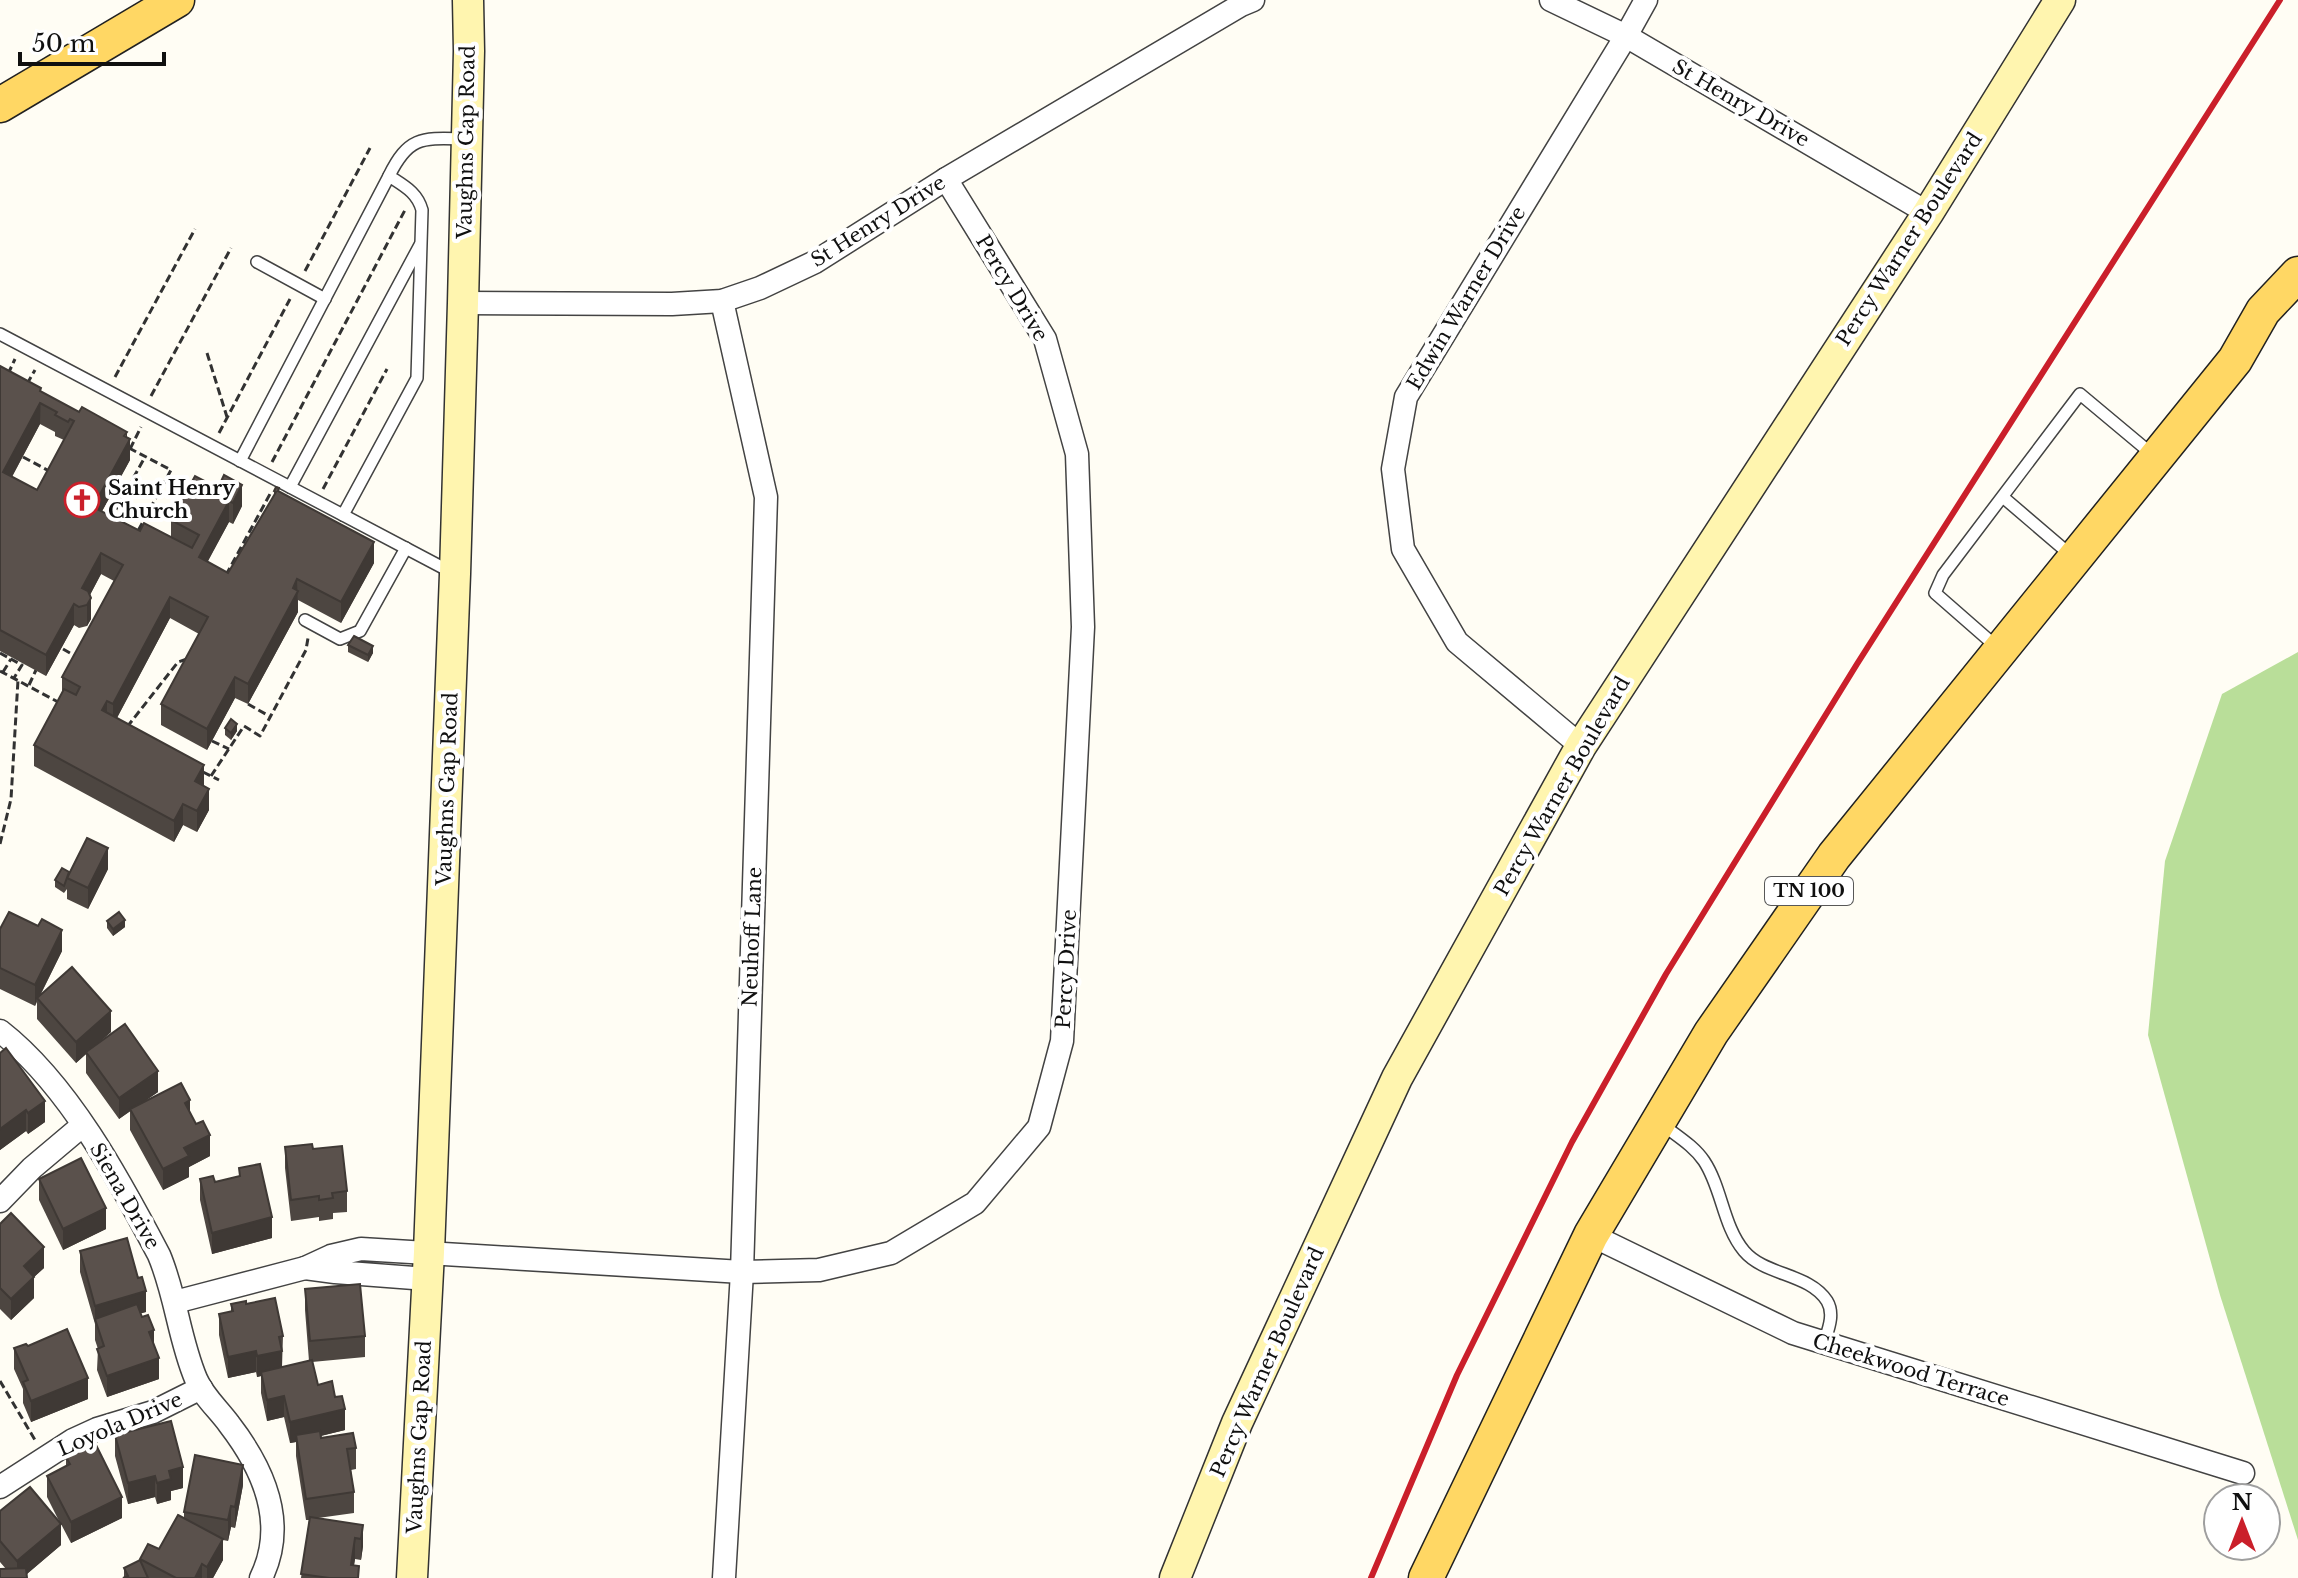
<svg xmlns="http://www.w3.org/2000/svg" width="2298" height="1578" font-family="'Libre Baskerville',serif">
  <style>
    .forest { fill: #b9de99 }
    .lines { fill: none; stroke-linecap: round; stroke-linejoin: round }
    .lane-casing { stroke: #434343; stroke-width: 14 }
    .street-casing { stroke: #434343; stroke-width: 25 }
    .secondary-casing { stroke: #323232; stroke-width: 33 }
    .primary-casing { stroke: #212121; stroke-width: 37 }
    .path { stroke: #323232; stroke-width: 3; stroke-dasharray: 8 4; stroke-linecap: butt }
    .lane { stroke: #fff; stroke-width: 11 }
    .street { stroke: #fff; stroke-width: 22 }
    .secondary { stroke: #fff5af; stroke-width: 30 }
    .primary { stroke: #ffd764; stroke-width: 34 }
    .rail { stroke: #ca1f2a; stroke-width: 6 }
    .wall { fill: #4d4641; fill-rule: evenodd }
    .shaded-wall { fill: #3f3935 }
    .building { fill: #5a514c; stroke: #3f3935; stroke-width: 2; fill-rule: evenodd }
    .labels { text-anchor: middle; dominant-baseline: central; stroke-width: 8; stroke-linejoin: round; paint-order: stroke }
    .shield { fill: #fff; stroke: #585858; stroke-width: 2 }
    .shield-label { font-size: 18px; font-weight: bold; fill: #101010 }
    .street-label { font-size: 20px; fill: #101010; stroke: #fff }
    .poi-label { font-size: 20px; font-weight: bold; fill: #101010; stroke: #fff; text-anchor: start }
  </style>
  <rect width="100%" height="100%" fill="#fffdf4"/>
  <polygon class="forest" points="2298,652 2298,1540 2220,1295 2148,1035 2165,861 2222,694"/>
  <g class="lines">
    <g class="lane-casing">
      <g id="lane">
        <path d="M389,176C409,135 423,138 466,139"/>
        <polyline points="257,262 325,299"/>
        <polyline points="0,334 451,572"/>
        <path d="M240,461L389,176C404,186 417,192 422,210L417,378L343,515"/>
        <polyline points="290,487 420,245"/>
        <polyline points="2004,498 2073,557"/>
        <polyline points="305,620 340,639 360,631 406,548"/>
        <polyline points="1999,649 1935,593 1943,575 2080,394 2153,455"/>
        <path d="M1663,1125C1677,1136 1694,1146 1704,1161C1722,1188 1723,1226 1744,1251C1765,1276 1809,1273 1827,1301C1835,1314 1828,1330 1824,1343"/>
      </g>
    </g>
    <g class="street-casing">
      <g id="street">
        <polyline points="1551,0 1626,36 1928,213"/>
        <polyline points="722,301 766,497 742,1272 724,1578"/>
        <polyline points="463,303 672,304 722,301 760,288 815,262 946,179 1241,5 1253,0"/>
        <polyline points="1581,746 1457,642 1403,549 1393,469 1406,397 1626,36 1646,0"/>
        <path d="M0,1031C68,1084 119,1179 159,1255C176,1295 179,1339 196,1379C203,1396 218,1409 229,1424C263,1468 288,1523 261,1578"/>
        <polyline points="0,1201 32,1168 83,1125"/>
        <polyline points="1591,1235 1793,1333 2243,1473"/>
        <polyline points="427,1279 335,1272 305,1268 331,1256 361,1249 742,1272 819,1270 891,1253 975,1203 1039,1127 1062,1041 1083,627 1077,454 1045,339 946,179"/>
        <polyline points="175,1302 305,1268"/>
        <polyline points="0,1487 73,1440 97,1429 153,1412 201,1388"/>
      </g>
    </g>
    <g class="secondary-casing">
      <g id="secondary">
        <polyline points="412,1578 429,1252 455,574 463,303 469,51 468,0"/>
        <polyline points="1175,1578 1237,1423 1397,1078 1581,746 1928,213 2060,0"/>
      </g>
    </g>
    <g class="primary-casing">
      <g id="primary">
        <polyline points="0,105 177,0"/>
        <polyline points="1426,1578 1591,1235 1711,1033 1834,856 2235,360 2263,311 2298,274"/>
      </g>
    </g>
    <g class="path">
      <polyline points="305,271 370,148"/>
      <polyline points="207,353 227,417"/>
      <polyline points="8,374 15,359"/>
      <polyline points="115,377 195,229"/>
      <polyline points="27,384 35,370"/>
      <polyline points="151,396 231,248"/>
      <polyline points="219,433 290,299"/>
      <polyline points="129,448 171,470 138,531"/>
      <polyline points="130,449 141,427"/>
      <polyline points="23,457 51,472"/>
      <polyline points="272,462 405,210"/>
      <polyline points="323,489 387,369"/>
      <polyline points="110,520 145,457"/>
      <polyline points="226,575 270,494"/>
      <polyline points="63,649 77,657"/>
      <polyline points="0,653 22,665 14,678"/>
      <polyline points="0,671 60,703"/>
      <polyline points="3,672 11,659"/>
      <polyline points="29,685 36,670"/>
      <polyline points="248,704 269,716"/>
      <polyline points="127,727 178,662 187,659"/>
      <polyline points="212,741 229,749"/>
      <polyline points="203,772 219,780"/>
      <polyline points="211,776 244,726 260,736 306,650 308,638"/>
      <polyline points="0,844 11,799 18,680"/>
      <polyline points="0,1381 35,1440"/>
    </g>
    <use href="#lane" class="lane"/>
    <use href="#street" class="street"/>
    <use href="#secondary" class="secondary"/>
    <use href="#primary" class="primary"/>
    <polyline class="rail" points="1371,1578 1457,1375 1572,1142 1666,974 1857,664 2280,0"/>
  </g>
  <g class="wall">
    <path d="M0,366L41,392L127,437L130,460L102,511L140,531L171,537V520L195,476L242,506L233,524L229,522L207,562L228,573L274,496V491H279L374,563L341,623L298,600V612L248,704L235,698L207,750L161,725V704L199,634L170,618L117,718L204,786L209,810L197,832L183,825L174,842L34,766V745L62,694V677L114,581L101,574L90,595L91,619L87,626L79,628L74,625L46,676L0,651ZM40,424L55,432V436L64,440L37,490L12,477Z"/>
    <polygon points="348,645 373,653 368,662 348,652"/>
    <polygon points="225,728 237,731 231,740 225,735"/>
    <polygon points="108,869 88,909 67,899 67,889 64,893 55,887 55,880 69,872"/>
    <polygon points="107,921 125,927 113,936 107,928"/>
    <polygon points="0,929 62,951 40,996 111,1032 98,1043 158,1092 142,1103 190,1113 210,1156 189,1167 189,1177 163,1190 130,1130 130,1111 119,1119 86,1073 86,1054 76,1063 37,1019 37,1002 35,1006 0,989"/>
    <polygon points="0,1053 45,1122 28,1134 26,1131 0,1150"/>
    <polygon points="285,1147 313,1149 347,1191 347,1212 333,1213 333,1219 319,1221 319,1217 291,1221 285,1168"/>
    <polygon points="239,1168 272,1238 212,1254 200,1200 200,1179 215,1182 239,1176"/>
    <polygon points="39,1179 106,1229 63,1250 39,1200"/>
    <polygon points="0,1224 44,1268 34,1277 34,1298 11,1320 0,1309"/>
    <polygon points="80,1251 146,1312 140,1313 154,1345 159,1379 107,1397 97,1370 98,1349 95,1340 95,1324 80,1272"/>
    <polygon points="305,1289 365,1336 365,1357 312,1362 318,1385 345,1430 320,1436 321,1438 356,1448 356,1469 351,1470 354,1492 354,1513 318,1518 363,1525 363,1546 361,1560 355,1559 354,1565 359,1578 301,1578 309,1520 306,1520 296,1456 296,1442 290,1443 284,1417 267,1421 261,1393 261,1376 257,1377 256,1372 228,1378 219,1335 219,1314 231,1311 231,1304 246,1304 283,1336 282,1367 309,1361 305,1310"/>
    <polygon points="28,1346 88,1399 31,1422 23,1403 23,1389 14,1369 14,1348"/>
    <polygon points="115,1435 183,1488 171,1491 171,1500 157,1504 155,1497 128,1504 115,1456"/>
    <polygon points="66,1457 122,1518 71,1543 61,1524 61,1545 27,1574 6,1569 0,1562 0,1511 60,1523 47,1497 47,1476 66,1466"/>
    <polygon points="243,1485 235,1528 231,1527 228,1541 223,1540 223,1560 213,1578 123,1578 124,1577 124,1568 140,1561 140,1559 159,1549 184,1519 184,1512"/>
  </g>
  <g class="shaded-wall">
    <polygon points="41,388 40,424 3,493 3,472"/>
    <polygon points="127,432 127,444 130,439 130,460 93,528 93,507"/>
    <polygon points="242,485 242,506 233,524 233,503"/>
    <polygon points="229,501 229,522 199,578 199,557"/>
    <polygon points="374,542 374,563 341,623 341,602"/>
    <polygon points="101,553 101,574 84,606 82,588"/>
    <polygon points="297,579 298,612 248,704 248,684"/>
    <polygon points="170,597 170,618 113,725 113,704"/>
    <polygon points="91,598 91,619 87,626 87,605"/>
    <polygon points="74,604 74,625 46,676 46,655"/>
    <polygon points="373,646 373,653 368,662 368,655"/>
    <polygon points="235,677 235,698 207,750 207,729"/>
    <polygon points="107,701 107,722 102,710"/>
    <polygon points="237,724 237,731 231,740 231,733"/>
    <polygon points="204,765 204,786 195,781"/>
    <polygon points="209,789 209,810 197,832 197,811"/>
    <polygon points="183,804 183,825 174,842 174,821"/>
    <polygon points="108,848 108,869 88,909 88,888"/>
    <polygon points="125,920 125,927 113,936 113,929"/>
    <polygon points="62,930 62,951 38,999 37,998 35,1006 35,985"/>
    <polygon points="111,1011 111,1032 76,1063 76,1042"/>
    <polygon points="158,1071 158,1092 119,1119 119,1098"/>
    <polygon points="190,1100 190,1121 185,1103"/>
    <polygon points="45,1101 45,1122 28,1134 28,1113"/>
    <polygon points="26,1110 26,1131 0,1150 0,1129"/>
    <polygon points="210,1135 210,1156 189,1167 189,1177 163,1190 163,1169 184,1148"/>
    <polygon points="106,1208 106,1229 63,1250 63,1229"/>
    <polygon points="272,1217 272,1238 212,1254 212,1233"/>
    <polygon points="44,1247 44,1268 34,1277 34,1298 11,1320 11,1299 24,1266"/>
    <polygon points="146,1291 146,1312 97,1326 95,1322 95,1306"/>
    <polygon points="154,1330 154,1351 149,1332"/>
    <polygon points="256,1351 256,1372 228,1378 228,1357"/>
    <polygon points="282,1351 282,1372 261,1372 261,1376 257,1377 257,1356"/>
    <polygon points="159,1358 159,1379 107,1397 107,1376"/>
    <polygon points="88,1378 88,1399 31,1422 31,1401"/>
    <polygon points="284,1396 284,1417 267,1421 267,1400"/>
    <polygon points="345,1409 345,1430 297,1442 296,1435 296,1442 290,1443 290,1422"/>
    <polygon points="243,1465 243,1485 235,1528 235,1507"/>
    <polygon points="183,1467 183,1488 171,1491 171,1500 157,1504 157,1483 169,1471"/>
    <polygon points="155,1476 155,1497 128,1504 128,1483"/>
    <polygon points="122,1497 122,1518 71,1543 71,1522"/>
    <polygon points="231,1506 231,1527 228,1541 228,1520"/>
    <polygon points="61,1524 61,1545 22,1578 17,1578 17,1561"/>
    <polygon points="363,1525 363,1546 361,1560 361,1539"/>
    <polygon points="355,1538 355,1559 352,1578 351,1565"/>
    <polygon points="223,1539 223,1560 213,1578 207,1578 207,1567"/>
    <polygon points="202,1564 202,1578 195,1578"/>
  </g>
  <g class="building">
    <path d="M0,366L41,388L40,391L79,412L82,407L127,432L124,436L130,439L93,507L140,531L144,523L192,548L199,535L171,520L195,476L218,488L224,475L242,485L233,503L229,501L199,557L228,573L276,492L274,491L276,487L279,488L278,491L374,542L341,602L297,579L293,588L298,591L248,684L235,677L207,729L161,704L208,617L170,597L113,704L107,701L102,710L204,765L195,781L209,789L197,811L183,804L174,821L34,745L64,689L76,695L80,687L62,677L123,565L101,553L82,588L88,591L91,598L87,605L79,607L74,604L46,655L0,630ZM40,403L57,412L55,415L68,422L70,419L74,421L37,490L3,472Z"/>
    <polygon points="354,636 373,646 368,655 348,645"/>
    <polygon points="231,719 237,724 231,733 225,728"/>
    <polygon points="87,838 108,848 88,888 67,878"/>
    <polygon points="62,868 69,872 64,886 55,880"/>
    <polygon points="9,912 38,926 42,919 62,930 35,985 0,968 0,929"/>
    <polygon points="119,912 125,920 113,929 107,921"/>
    <polygon points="72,967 111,1011 76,1042 37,998"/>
    <polygon points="125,1024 158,1071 119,1098 86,1052"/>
    <polygon points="6,1048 45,1101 28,1113 26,1110 0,1129 0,1053"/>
    <polygon points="181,1083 190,1100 185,1103 196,1124 203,1121 210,1135 184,1148 189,1156 163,1169 130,1109"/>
    <polygon points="312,1144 313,1149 342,1146 347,1191 332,1193 333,1198 319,1200 319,1196 291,1200 285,1147"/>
    <polygon points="81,1158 106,1208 63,1229 39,1179"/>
    <polygon points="260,1164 272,1217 212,1233 200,1179 213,1176 215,1182 240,1176 239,1168"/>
    <polygon points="11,1213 44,1247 24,1266 34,1277 11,1299 0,1288 0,1224"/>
    <polygon points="127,1238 138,1278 142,1277 146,1291 95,1306 80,1251"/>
    <polygon points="360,1284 365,1336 310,1341 305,1289"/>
    <polygon points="275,1298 283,1336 279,1337 282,1351 257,1356 256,1351 228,1357 219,1314 233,1311 231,1304 246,1301 246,1304"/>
    <polygon points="137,1304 142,1317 148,1315 154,1330 149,1332 159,1358 107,1376 97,1349 104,1346 95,1319"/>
    <polygon points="67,1329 88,1378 31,1401 23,1382 28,1380 14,1348 26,1344 28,1346"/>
    <polygon points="312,1360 318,1385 332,1381 335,1397 342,1396 345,1409 290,1422 284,1396 267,1400 261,1372"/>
    <polygon points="171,1421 183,1467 169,1471 171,1479 157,1483 155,1476 128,1483 115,1435"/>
    <polygon points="320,1431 321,1438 353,1433 356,1448 347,1449 354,1492 306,1499 296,1435"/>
    <polygon points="95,1443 122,1497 71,1522 47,1476 70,1464 66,1457"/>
    <polygon points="195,1455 243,1465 235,1507 231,1506 228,1520 184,1512"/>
    <polygon points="30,1487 61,1524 17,1561 0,1541 0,1511"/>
    <polygon points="178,1515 223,1539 207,1567 202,1564 195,1578 176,1578 140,1559 148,1544 159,1549"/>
    <polygon points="310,1517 363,1525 361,1539 355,1538 351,1565 359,1566 358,1578 329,1578 301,1574"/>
    <polygon points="140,1560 148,1578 123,1578 128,1576 124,1568"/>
    <polygon points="26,1568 27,1578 0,1578 0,1569"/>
  </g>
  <defs>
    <g id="church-ring" transform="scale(1.8)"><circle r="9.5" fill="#fff" stroke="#ca1f2a" stroke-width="1.5"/><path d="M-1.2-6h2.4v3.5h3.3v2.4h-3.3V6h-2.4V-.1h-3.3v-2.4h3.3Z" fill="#ca1f2a"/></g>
  </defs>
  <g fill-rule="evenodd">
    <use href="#church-ring" x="82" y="500"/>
  </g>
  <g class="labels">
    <rect class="shield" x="1765" y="877" width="88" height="28" rx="6"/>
    <g class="shield-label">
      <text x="1809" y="891">TN 100</text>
    </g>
    <g class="street-label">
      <text transform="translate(1741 103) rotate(30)">St Henry Drive</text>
      <text transform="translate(466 142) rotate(-89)">Vaughns Gap Road</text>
      <text transform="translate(878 221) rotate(-32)">St Henry Drive</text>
      <text transform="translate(1909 239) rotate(-57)">Percy Warner Boulevard</text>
      <text transform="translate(1012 288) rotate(59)">Percy Drive</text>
      <text transform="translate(1466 298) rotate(-59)">Edwin Warner Drive</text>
      <text transform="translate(1562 786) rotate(-60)">Percy Warner Boulevard</text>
      <text transform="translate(447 789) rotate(-88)">Vaughns Gap Road</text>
      <text transform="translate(752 937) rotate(-88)">Neuhoff Lane</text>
      <text transform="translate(1066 969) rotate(-87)">Percy Drive</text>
      <text transform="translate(125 1196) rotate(60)">Siena Drive</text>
      <text transform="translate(1267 1362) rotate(-66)">Percy Warner Boulevard</text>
      <text transform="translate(1911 1370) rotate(17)">Cheekwood Terrace</text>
      <text transform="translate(120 1424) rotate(-23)">Loyola Drive</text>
      <text transform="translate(419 1437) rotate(-87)">Vaughns Gap Road</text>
    </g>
    <g class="poi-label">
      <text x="108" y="488">Saint Henry<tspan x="108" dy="23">Church</tspan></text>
    </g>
  </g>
  <g transform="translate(2242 1522)"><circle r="38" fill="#ffffff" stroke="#9f9f9f" stroke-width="2"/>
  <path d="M0-6L14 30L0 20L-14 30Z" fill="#ca1f2a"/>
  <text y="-12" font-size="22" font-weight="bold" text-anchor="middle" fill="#101010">N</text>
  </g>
  <path d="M20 52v12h144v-12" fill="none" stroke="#101010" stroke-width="4"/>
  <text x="32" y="52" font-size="24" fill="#101010" stroke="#ffffff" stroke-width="6" paint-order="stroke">50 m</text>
</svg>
